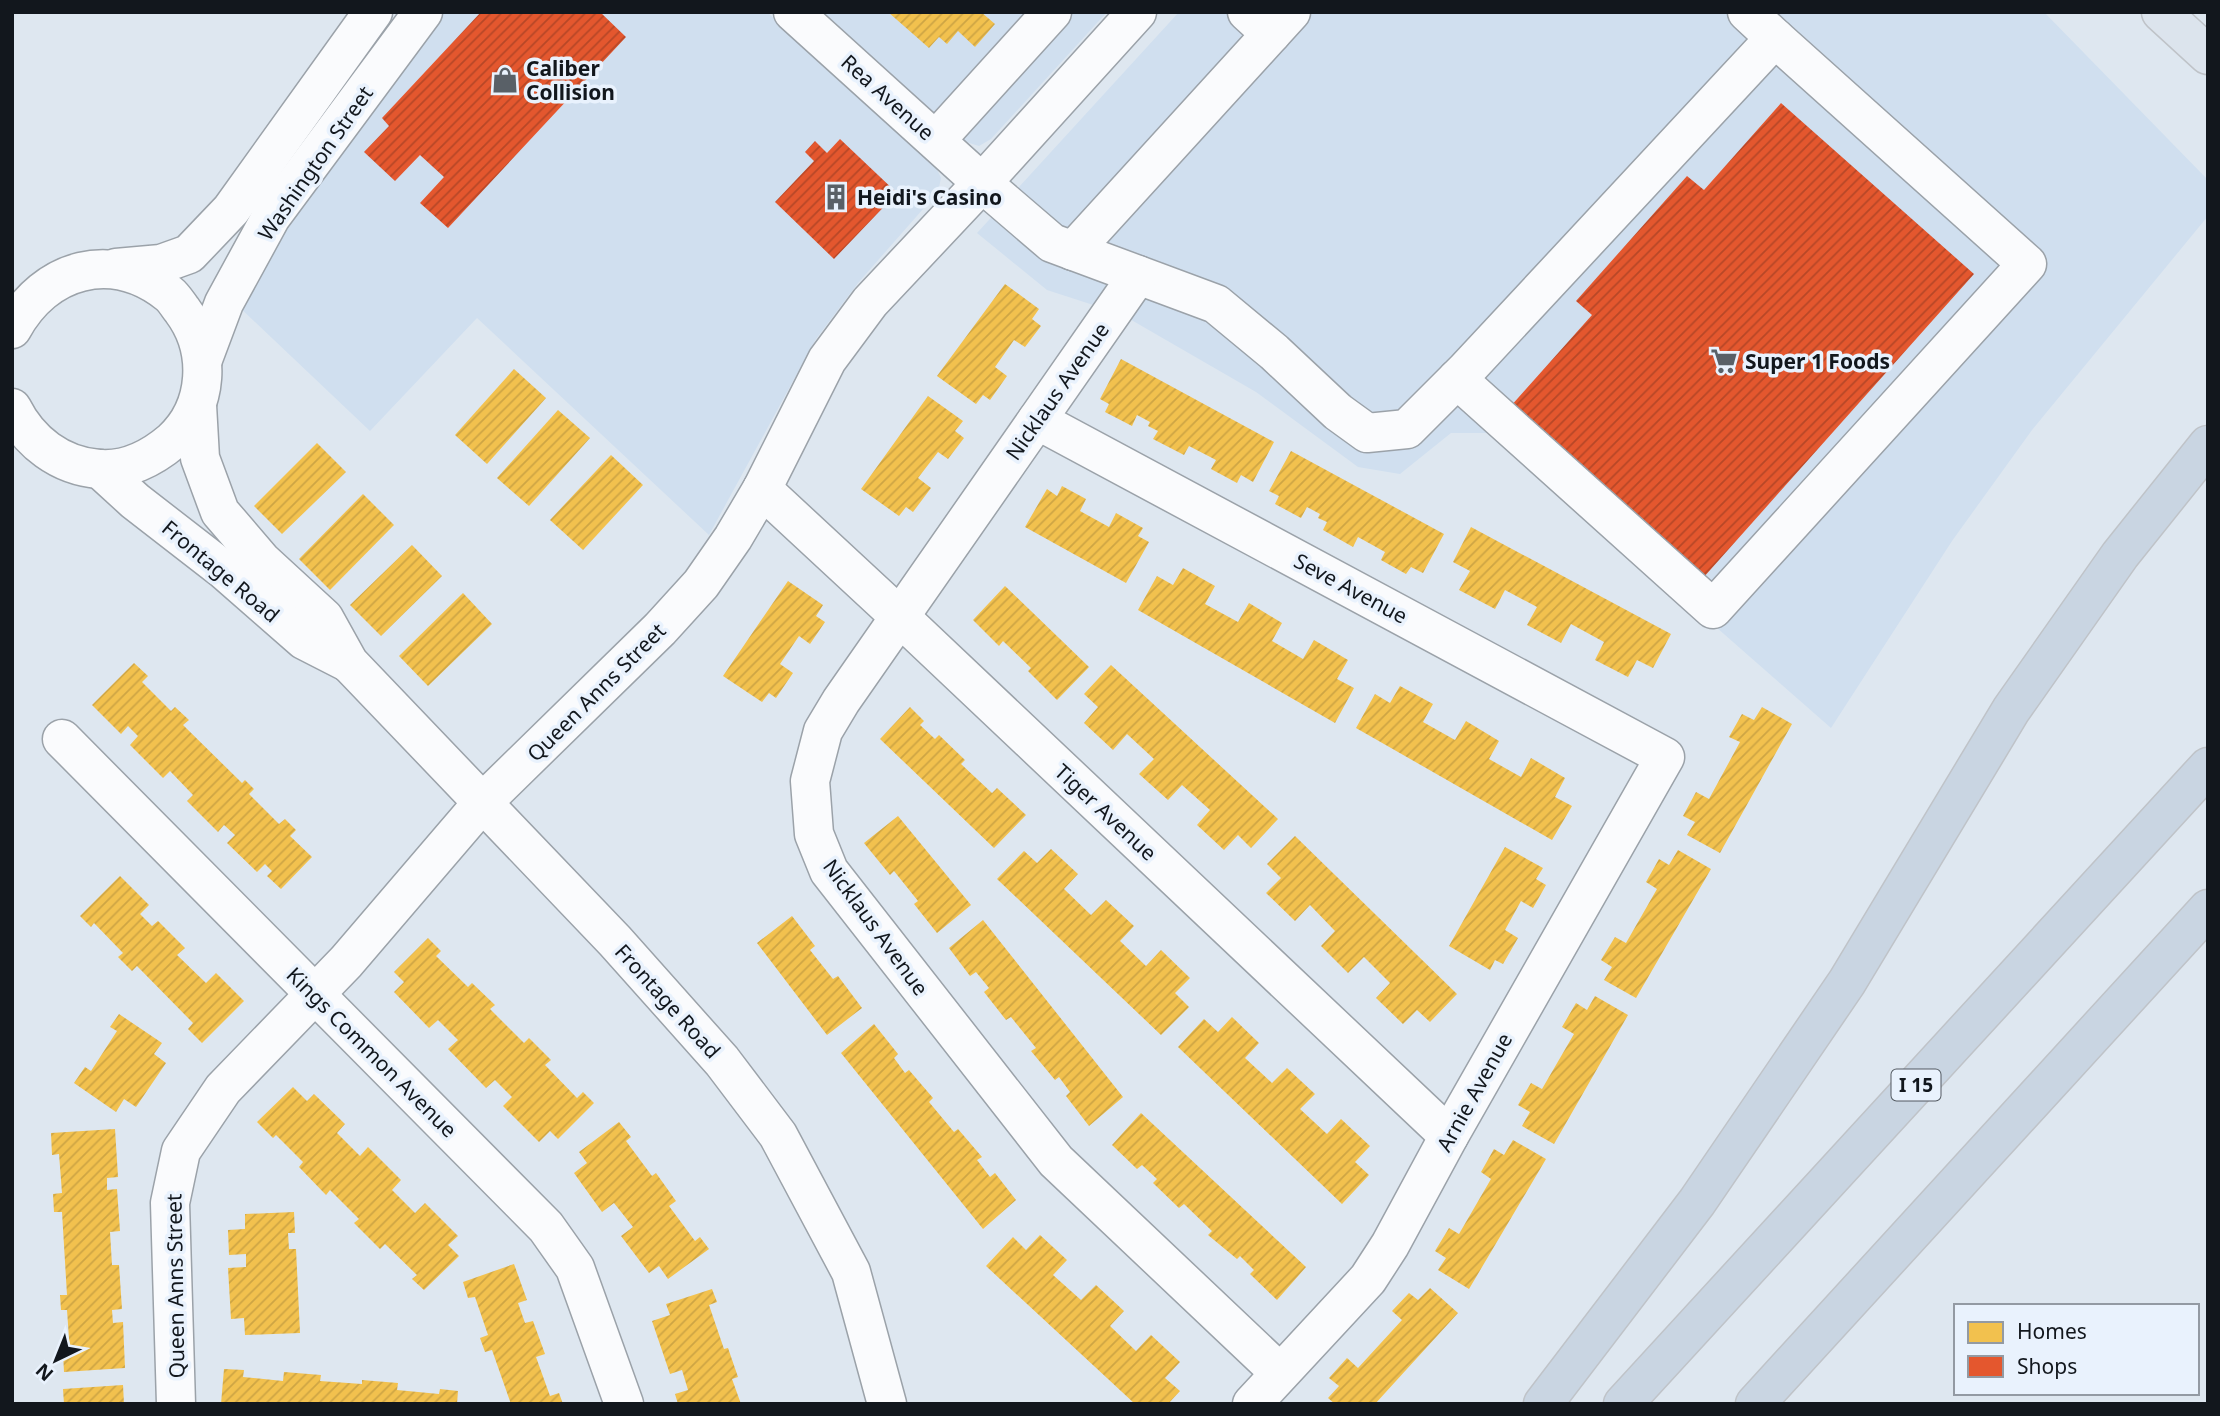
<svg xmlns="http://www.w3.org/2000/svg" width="2220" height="1416" font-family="'Noto Sans',sans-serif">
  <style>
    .built { fill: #d0dfef }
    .homes { fill: url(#homes-hatch) }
    .shops { fill: url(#shops-hatch) }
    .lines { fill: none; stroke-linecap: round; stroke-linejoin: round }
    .minor-casing { stroke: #9ba2a9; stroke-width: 41 }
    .major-casing { stroke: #bfc3c8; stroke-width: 41 }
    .highway-casing { stroke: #bfc3c8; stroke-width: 41 }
    .minor { stroke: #fafbfd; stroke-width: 38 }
    .major { stroke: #dce4ed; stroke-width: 38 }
    .highway { stroke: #c9d5e2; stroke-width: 38 }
    .labels { text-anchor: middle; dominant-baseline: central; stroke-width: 7; stroke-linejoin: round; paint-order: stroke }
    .shield { fill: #e9f2fd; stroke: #525960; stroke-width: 2 }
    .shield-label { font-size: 19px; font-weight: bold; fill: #12171d }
    .poi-label { font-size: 21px; font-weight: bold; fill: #12171d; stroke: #e9f2fd; text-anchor: start }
    .street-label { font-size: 21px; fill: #12171d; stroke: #e9f2fd }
  </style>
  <defs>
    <pattern id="homes-hatch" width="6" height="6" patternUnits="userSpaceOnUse" patternTransform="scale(1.75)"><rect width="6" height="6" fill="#f2c14e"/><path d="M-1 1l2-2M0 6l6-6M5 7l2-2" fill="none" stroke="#cea544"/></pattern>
    <pattern id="shops-hatch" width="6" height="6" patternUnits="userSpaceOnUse" patternTransform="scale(1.75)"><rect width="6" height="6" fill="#e4572e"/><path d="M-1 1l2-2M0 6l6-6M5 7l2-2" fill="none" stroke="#b74727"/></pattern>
  </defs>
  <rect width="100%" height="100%" fill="#dee7f0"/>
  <g class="built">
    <polygon points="435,12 767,12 936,167 941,178 938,192 858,283 816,339 709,535 477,318 370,431 235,303"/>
    <polygon points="823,12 1107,12 991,139 979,146 966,142"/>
    <polygon points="1179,12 2044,12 2208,180 2208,216 2032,430 1952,541 1831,728 1495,433 1451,433 1400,474 1358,467 1256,392 1121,314 1047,290 977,233"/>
  </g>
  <g class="homes">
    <polygon points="888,12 981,12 995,24 975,47 958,31 947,44 939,37 929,48"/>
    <polygon points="1005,284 1039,309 1032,319 1041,326 1025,347 1014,340 995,367 1007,376 990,400 983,395 976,404 937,376"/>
    <polygon points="1121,359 1274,442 1253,482 1241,475 1237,483 1211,469 1216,460 1189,446 1184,455 1153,439 1158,431 1148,426 1150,422 1137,415 1132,426 1105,412 1109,404 1100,399"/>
    <polygon points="514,369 546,398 487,464 455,435"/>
    <polygon points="928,396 963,421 955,431 964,438 948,459 938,452 918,478 931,488 913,512 906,507 899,516 861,489"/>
    <polygon points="558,410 590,438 529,506 497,478"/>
    <polygon points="317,443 346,472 282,534 254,506"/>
    <polygon points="1291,451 1444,534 1423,573 1411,567 1406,574 1381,560 1385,552 1358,537 1353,547 1323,530 1327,522 1318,518 1320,514 1307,507 1301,518 1275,504 1279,496 1269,491"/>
    <polygon points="611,455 643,485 583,550 550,520"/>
    <polygon points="1062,486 1086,499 1080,511 1109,527 1116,513 1143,528 1138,536 1149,542 1126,583 1025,527 1047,489 1057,496"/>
    <polygon points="363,494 394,525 330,590 299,559"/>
    <polygon points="1471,527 1671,634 1653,668 1637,660 1628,677 1595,660 1604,642 1571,624 1561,643 1527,625 1537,607 1505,590 1495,609 1459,590 1470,571 1453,562"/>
    <polygon points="412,545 442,576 381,636 350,605"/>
    <polygon points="1183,568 1215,586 1205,604 1238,622 1249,603 1282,623 1272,641 1303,659 1314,640 1348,660 1337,679 1354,688 1335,723 1138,610 1157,576 1173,585"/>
    <polygon points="788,581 823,605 816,616 825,622 810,644 799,636 780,664 793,673 776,698 769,693 762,702 723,676"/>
    <polygon points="1005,586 1089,667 1057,700 1028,671 1031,668 1003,641 999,646 973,620"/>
    <polygon points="463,593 492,624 428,686 399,656"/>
    <polygon points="134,663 148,676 142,682 171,711 175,707 189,720 183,725 242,783 245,780 254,789 249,794 279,824 285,819 296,830 290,836 312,857 281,889 267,876 272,871 265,864 257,872 227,843 235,835 224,825 218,832 187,801 193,795 170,771 163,778 130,745 138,736 128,726 121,734 92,705"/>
    <polygon points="1111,665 1278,819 1251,848 1238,835 1224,850 1197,825 1210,810 1182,785 1168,800 1139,774 1154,759 1127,734 1113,750 1084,723 1098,707 1084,694"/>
    <polygon points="1400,686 1433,704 1423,722 1455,740 1466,721 1499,741 1489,759 1521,777 1531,758 1565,778 1555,797 1572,806 1552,840 1356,728 1375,694 1390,703"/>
    <polygon points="910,707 924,721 920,725 935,739 939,735 965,760 961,764 992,793 997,788 1026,815 994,848 880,739"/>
    <polygon points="1762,707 1792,724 1720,853 1687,835 1695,822 1683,816 1696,792 1709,799 1740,742 1729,737 1742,714 1754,720"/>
    <polygon points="898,816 971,905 937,933 914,904 918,901 894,871 890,875 864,843"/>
    <polygon points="1295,836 1457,994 1430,1022 1417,1010 1403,1024 1376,998 1390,983 1364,957 1348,973 1321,946 1335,931 1310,905 1295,921 1266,893 1281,878 1267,864"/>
    <polygon points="1505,847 1543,868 1536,879 1546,885 1533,908 1521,901 1505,930 1518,938 1503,964 1495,960 1490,970 1449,946"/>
    <polygon points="1051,849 1078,874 1064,889 1091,915 1106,900 1134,926 1120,941 1146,966 1161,950 1190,978 1175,993 1189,1007 1161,1035 997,879 1024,851 1037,863"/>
    <polygon points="1678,850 1711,869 1636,998 1604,980 1612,967 1601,960 1615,937 1626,943 1657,889 1646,882 1659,859 1669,865"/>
    <polygon points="120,876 149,905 140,914 152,926 158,921 185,948 177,955 206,983 216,973 244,1001 202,1043 188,1029 193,1023 137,966 132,971 118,957 123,953 94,923 91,927 80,916"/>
    <polygon points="792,916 815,946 810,950 833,979 838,976 862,1008 827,1035 757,943"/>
    <polygon points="983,920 1123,1097 1089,1126 1066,1096 1070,1092 1059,1077 1055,1080 1031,1051 1036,1048 1011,1017 1006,1020 984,992 989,988 976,972 970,976 949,948"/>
    <polygon points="428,938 441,951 436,956 468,987 472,983 495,1005 490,1009 524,1043 529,1038 551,1060 545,1065 577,1098 583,1092 594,1103 558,1139 550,1131 539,1142 503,1106 512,1097 495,1080 486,1088 448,1049 458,1040 438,1020 429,1028 394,992 404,982 394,972"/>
    <polygon points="1595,996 1628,1015 1554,1144 1522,1126 1530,1112 1518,1105 1531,1083 1542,1089 1574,1034 1562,1027 1576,1003 1587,1010"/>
    <polygon points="119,1014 162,1043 154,1054 166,1063 136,1107 124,1099 116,1112 74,1083 85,1067 91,1071 117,1031 110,1027"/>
    <polygon points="1232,1017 1259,1043 1245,1058 1272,1083 1287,1068 1315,1094 1300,1109 1327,1134 1341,1119 1370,1146 1355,1162 1369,1175 1342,1204 1178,1047 1204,1019 1218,1032"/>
    <polygon points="874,1024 898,1054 894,1058 905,1073 909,1070 933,1098 929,1102 954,1132 958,1129 982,1157 977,1160 990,1177 995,1173 1016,1200 983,1229 841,1053"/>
    <polygon points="293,1087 307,1101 314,1094 345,1124 337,1133 360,1156 368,1147 401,1180 392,1190 415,1213 425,1203 458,1236 448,1245 459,1256 424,1290 412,1279 417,1275 385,1244 380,1249 354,1223 359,1219 330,1190 326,1195 299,1167 303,1162 276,1135 273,1138 257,1122"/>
    <polygon points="1141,1113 1306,1267 1277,1300 1250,1274 1254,1270 1240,1256 1237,1259 1208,1235 1212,1231 1184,1204 1179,1208 1153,1183 1157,1179 1142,1165 1137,1169 1112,1145"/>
    <polygon points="619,1122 631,1137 626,1141 652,1176 656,1173 676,1201 669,1206 695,1241 700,1237 709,1249 668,1279 659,1266 649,1273 621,1236 633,1227 614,1203 602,1212 574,1173 587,1163 579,1152"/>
    <polygon points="115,1129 118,1177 107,1178 107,1190 117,1189 120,1231 110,1232 112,1265 119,1265 122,1309 112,1310 113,1323 123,1322 125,1368 64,1372 63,1353 70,1353 67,1310 61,1310 60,1295 67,1295 62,1212 54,1212 53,1194 62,1193 59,1154 52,1155 51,1133"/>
    <polygon points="1513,1140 1546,1159 1469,1289 1438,1270 1446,1258 1435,1251 1449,1228 1459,1234 1491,1179 1481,1172 1494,1149 1504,1155"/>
    <polygon points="294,1212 295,1233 288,1233 289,1249 296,1249 300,1333 245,1335 244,1318 231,1319 228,1268 246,1267 246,1254 229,1255 228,1230 245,1229 245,1214"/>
    <polygon points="1040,1235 1067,1260 1053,1275 1081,1300 1096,1285 1124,1311 1110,1326 1136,1351 1151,1335 1180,1362 1165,1378 1180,1391 1168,1404 1135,1404 986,1266 1013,1237 1026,1250"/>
    <polygon points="514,1264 527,1300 518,1303 525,1323 533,1321 545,1354 536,1357 550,1396 559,1393 563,1404 511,1404 492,1350 485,1352 480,1338 488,1335 475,1297 468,1298 463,1282"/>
    <polygon points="1430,1288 1458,1313 1375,1404 1335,1404 1328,1398 1339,1386 1329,1378 1347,1358 1358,1368 1402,1320 1392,1311 1409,1293 1418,1300"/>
    <polygon points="712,1289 717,1302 709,1305 724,1349 728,1348 738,1377 732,1379 741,1404 678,1404 675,1394 688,1390 682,1370 670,1374 652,1321 670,1315 666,1304"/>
    <polygon points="224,1369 244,1370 243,1377 283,1381 284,1372 321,1375 320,1381 362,1384 362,1380 398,1383 397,1390 439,1394 440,1389 458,1391 457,1404 221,1404"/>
    <polygon points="123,1385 124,1404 64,1404 63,1389"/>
  </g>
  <g class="shops">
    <polygon points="481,12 600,12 626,37 448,228 420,203 444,177 420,155 395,181 364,152 389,126 382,118"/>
    <polygon points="1781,103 1974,274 1703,578 1510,407 1592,315 1576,301 1687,176 1704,190"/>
    <polygon points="840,139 897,193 834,259 775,202 814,161 805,152 815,141 827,153"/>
  </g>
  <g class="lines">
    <g class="minor-casing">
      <g id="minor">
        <polyline points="793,12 982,183 1052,243 1216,304 1274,352 1338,412 1367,433 1407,429 1466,370 1775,38 1747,12"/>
        <polyline points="1247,12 1271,34"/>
        <polyline points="936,140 1052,12"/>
        <polyline points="1073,251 1291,12"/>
        <polyline points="116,268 161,264 189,254 231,210 373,12"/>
        <polyline points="1138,275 841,701 823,731 810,781 814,834 829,871 1056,1161 1280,1373"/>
        <path d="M12,329C45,268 112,249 169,294C174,298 178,305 182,310C212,350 209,407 172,441C152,458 126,471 99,469C60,466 29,442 12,408"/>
        <polyline points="203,359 224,303 271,217 423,12"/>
        <polyline points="1457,379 1713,609 2027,264 1775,38"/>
        <polyline points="197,405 200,458 220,512 262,561 324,618 349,663 615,941 722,1061 778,1135 851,1272 887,1404"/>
        <polyline points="1037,420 1665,757 1449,1136 1390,1245 1368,1279 1252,1404"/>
        <polyline points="100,469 135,501 224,570 304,640 349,663"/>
        <polyline points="762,489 900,617 1449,1136"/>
        <polyline points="62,739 546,1227 575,1268 624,1404"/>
        <polyline points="176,1404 170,1203 181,1151 223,1089 346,962 483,802 660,629 701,584 733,538 762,489 827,360 870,302 982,183 1137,12"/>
      </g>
    </g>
    <g class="major-casing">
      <polyline id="major" points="2161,12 2208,55"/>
    </g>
    <g class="highway-casing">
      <g id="highway">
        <polyline points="1543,1404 1697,1202 1847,982 2011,710 2120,555 2208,445"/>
        <polyline points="1623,1404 2208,767"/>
        <polyline points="1755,1404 2208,909"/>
      </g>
    </g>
    <use href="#minor" class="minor"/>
    <use href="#major" class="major"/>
    <use href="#highway" class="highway"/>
  </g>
  <defs>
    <g id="shop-bare" transform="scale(2.1)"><path d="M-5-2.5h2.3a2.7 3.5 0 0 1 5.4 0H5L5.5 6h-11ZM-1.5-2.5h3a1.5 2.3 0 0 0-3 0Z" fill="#596067" stroke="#e9f2fd" stroke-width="2.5" paint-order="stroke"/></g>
    <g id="building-bare" transform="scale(2.1)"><path d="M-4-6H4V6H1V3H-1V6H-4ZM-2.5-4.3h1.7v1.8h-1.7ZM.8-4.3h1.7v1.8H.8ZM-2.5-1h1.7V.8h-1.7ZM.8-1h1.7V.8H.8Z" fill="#596067" stroke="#e9f2fd" stroke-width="2.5" paint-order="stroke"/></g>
    <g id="supermarket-bare" transform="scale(2.1)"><path d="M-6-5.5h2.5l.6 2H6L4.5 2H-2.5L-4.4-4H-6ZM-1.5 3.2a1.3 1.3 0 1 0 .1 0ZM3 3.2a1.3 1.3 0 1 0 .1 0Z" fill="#596067" stroke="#e9f2fd" stroke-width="2.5" paint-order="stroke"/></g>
  </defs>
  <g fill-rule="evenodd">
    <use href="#shop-bare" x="505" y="80"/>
    <use href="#building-bare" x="836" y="197"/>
    <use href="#supermarket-bare" x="1724" y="361"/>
  </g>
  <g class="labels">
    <rect class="shield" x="1891.5" y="1069.5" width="49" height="31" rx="5"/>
    <g class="shield-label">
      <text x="1916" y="1085">I 15</text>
    </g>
    <g class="poi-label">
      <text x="526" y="68">Caliber<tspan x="526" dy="24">Collision</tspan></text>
      <text x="857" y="197">Heidi's Casino</text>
      <text x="1745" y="361">Super 1 Foods</text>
    </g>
    <g class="street-label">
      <text transform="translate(888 97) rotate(42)">Rea Avenue</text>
      <text transform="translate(315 163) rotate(-55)">Washington Street</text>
      <text transform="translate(1057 391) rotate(-55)">Nicklaus Avenue</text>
      <text transform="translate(221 571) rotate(40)">Frontage Road</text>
      <text transform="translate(1351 588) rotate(28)">Seve Avenue</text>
      <text transform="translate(596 692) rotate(-45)">Queen Anns Street</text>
      <text transform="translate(1106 812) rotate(43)">Tiger Avenue</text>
      <text transform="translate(876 927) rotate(54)">Nicklaus Avenue</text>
      <text transform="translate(668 1001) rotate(48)">Frontage Road</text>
      <text transform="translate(372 1052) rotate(45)">Kings Common Avenue</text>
      <text transform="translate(1474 1092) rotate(-61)">Arnie Avenue</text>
      <text transform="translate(175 1286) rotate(-91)">Queen Anns Street</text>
    </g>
  </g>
  <rect width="2220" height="1416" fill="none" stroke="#12171d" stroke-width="28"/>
  <rect x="1954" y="1304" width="245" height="91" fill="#e9f2fd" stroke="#939aa3" stroke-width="2"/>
  <rect x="1968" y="1322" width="35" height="21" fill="#f2c14e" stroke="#939aa3" stroke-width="2"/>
  <text x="2017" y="1339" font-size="21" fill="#12171d">Homes</text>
  <rect x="1968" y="1356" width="35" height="21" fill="#e4572e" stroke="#939aa3" stroke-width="2"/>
  <text x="2017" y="1374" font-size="21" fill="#12171d">Shops</text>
  <g transform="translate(56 1360) rotate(223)" stroke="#e9f2fd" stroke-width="5" paint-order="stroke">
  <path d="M0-5L12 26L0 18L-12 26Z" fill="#12171d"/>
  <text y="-10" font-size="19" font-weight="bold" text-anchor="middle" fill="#12171d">N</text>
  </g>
</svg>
